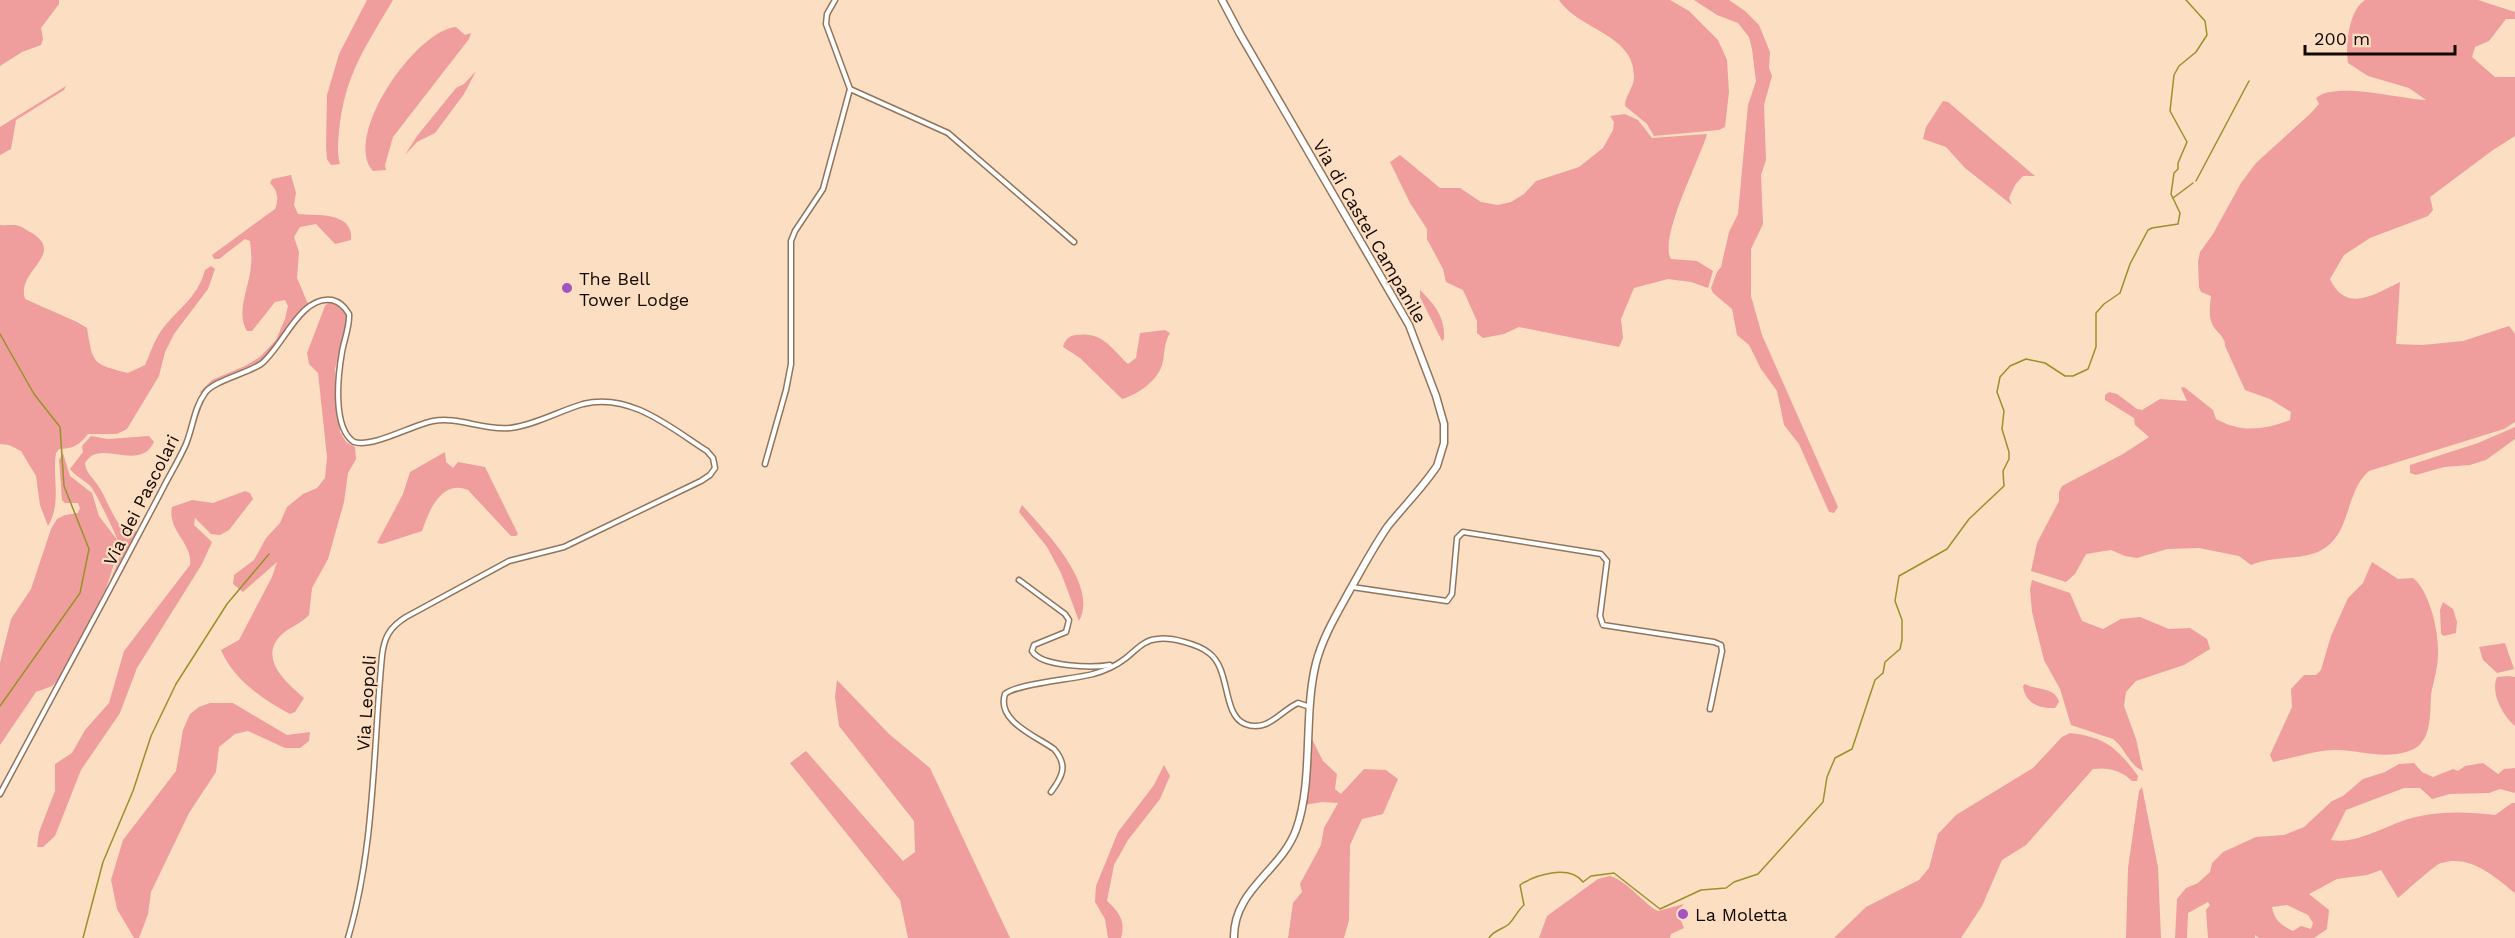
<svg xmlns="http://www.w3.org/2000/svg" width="2515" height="938" font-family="'Work Sans',sans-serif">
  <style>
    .green { fill: #ef9e9d; fill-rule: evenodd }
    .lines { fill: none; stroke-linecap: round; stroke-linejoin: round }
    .stream { stroke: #989229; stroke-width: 1.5 }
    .street-casing { stroke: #90755d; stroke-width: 7 }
    .secondary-casing { stroke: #90755d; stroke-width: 9 }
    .street { stroke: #fff; stroke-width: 4 }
    .secondary { stroke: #fff; stroke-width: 6 }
    .poi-dot { fill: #a553c2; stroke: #fcdec3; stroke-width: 2 }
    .labels { text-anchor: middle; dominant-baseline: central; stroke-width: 4.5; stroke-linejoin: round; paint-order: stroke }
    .street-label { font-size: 18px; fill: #130903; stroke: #fcdec3 }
    .poi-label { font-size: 18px; fill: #130903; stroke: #fcdec3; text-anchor: start }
  </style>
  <rect width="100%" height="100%" fill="#fcdec3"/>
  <g class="green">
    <polygon points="0,0 59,0 59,4 41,28 43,39 41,45 22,52 0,66"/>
    <path d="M367,0H393C365,48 345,74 339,131C338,142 337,153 340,164L331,165L327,159L326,147L327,95L339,54Z"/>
    <path d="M1559,0H1670L1689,11L1718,40L1727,60L1729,92L1725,127L1719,130L1654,136L1647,124L1625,106C1625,95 1635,86 1634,76C1634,34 1579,30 1559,0Z"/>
    <polygon points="1694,0 1729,0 1745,11 1759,25 1770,52 1769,68 1772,76 1764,105 1766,160 1761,175 1763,224 1751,249 1751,296 1762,335 1838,507 1834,513 1829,512 1799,444 1784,425 1777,391 1761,369 1749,345 1737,335 1732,309 1713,293 1711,288 1717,272 1721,267 1729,232 1738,214 1748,105 1756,81 1752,49 1749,37 1738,23 1717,15"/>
    <path d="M2365,0H2478L2515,12V19H2506L2489,41L2475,47L2472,57L2495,77H2515V136L2493,150L2430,197L2433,210L2428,216L2370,238L2344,255L2330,279C2346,314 2375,294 2400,282L2396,344L2422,345L2463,341L2509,326L2515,334V422L2504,429L2369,471C2343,493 2353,539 2315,553C2294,560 2274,556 2251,565L2239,556L2199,548L2167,549L2137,558L2125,556L2111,550L2086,554L2075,574L2066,582L2031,571L2037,543L2059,501V492L2062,486L2123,454L2149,437L2135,425L2134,418L2105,400V395L2109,392L2117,394L2137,409L2142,410L2160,399L2187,401L2181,388L2184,387L2213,410L2216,419C2241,433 2264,430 2290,420L2291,412L2270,399L2245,390L2225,346C2225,336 2218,334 2213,326C2208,317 2210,305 2211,296L2201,292L2199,287L2198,262L2200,252L2213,234L2241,183L2256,163L2311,113L2319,104L2316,98C2335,81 2400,99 2426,100L2409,88L2368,76L2348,63C2345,46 2349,10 2365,0Z"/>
    <path d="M456,27L465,35L471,33L469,39L393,137L385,165L386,170L373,171C342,136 416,30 456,27Z"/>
    <polygon points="476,71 464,94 435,133 417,142 405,155 417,136 456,88 464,84"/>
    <polygon points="66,86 64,90 16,120 11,149 0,155 0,127"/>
    <polygon points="1943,101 1948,102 2035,176 2023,176 2015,185 2009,198 2012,205 1965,168 1946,147 1923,139 1926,127"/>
    <path d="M1625,114L1638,120L1652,138L1707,134C1700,159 1658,239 1671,259L1697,261L1713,271L1708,288L1691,282L1668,279L1634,288L1621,319L1623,338L1619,347L1519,327L1504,334L1483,338L1477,333V321L1463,290L1446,282L1443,269L1427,239V229L1410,203L1390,162L1400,155L1440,188H1460L1481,202L1498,205L1511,202L1524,194L1536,181L1579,167L1603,148L1613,130L1614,122L1610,116Z"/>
    <path d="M291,175L296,193L294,205L298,214C316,216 354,211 351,240L335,244L316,224L300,227L294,237L299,252L297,278L308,304C292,320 283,342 267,356C246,374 220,374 202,394L200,392L212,380L245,366L260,357L276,340L285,319L288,306L285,300L275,302L252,331H247C235,312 250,286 251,265C252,258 251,249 250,241L245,239L219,259H214L212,255L275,209C279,199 278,191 270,183L272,179Z"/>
    <path d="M0,225C6,226 14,224 19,226C23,227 28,231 32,233C66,255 16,270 25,299L77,322L87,328C93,364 92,364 128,373L145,365C150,354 154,341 161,331C178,308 197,299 205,270L211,266L215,269L208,289L174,334L165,352L159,376L127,429L117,434H88C80,444 74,449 59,449L56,453C52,478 62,503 48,526L40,505L36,476L21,451L9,445L0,444Z"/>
    <path d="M1420,290C1435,305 1445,317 1444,339L1442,341L1420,297Z"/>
    <path d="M329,302C339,305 346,309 347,320L335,369L340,432L346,442L355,447L356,459L348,473L344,502L328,559L312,588L309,615C301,624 289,627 281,635C258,659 286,682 304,698L295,712L290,714C261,698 234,680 221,650L239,640L272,577L277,562L243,592L233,584L234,575L254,560L266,538L280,523L287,507L303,494L317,488L325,478L327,457L318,373L309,364L307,353L325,306Z"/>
    <path d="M1165,330L1170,333C1162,346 1166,359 1160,370C1153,384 1136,395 1122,399L1080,358L1063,347C1065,340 1068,336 1076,335C1102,331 1110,347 1128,364L1136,358L1140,333Z"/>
    <polygon points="2515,427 2515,439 2486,460 2470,465 2444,467 2416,475 2410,473 2410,465 2478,443"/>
    <path d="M91,436L108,439L149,436L154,442C142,467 114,449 96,454C91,455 88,459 85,463C86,472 91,476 97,484C107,498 112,518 124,530L136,531L137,533L112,582L110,581C114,571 120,560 121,550C122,546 95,491 91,487C85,480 76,477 70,469L83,452L82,446Z"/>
    <path d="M445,452L446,462L453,468L458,462L485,467L518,534L516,536H511L468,490C441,479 429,511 422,531L382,544L377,543L403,494L410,472Z"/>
    <polygon points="63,453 70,476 92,493 99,516 118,541 119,548 106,589 61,678 52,686 36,692 0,745 0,663 11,619 31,589 51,529 57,519 65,515 78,513 80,508 78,503 65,503 62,500 59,460"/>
    <path d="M245,491L250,493L253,499L229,530L220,535L211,534L195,518L194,525L212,542L202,564L137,668L120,713L81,770L55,836L43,847H37L39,832L55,791V764L72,753L85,730L109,703L124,651L190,565C193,543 167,531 172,507L192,500L213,503Z"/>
    <path d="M1022,505C1045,531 1099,585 1079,621L1061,573L1047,547L1019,512Z"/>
    <path d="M2372,562L2398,579L2413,578C2430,591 2439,633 2438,654C2438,668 2433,682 2431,695C2430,715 2432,744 2409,751C2383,760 2361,750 2336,750C2316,750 2293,758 2273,762L2270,755L2292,707L2291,689L2304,675H2316L2321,670L2331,636L2348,598L2363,583Z"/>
    <path d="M2032,580L2070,593L2082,621L2103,629L2121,619L2140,617L2169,629L2190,628L2207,639L2210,649L2184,665L2136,681L2126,692L2124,706L2136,739L2143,771C2129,765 2125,748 2113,739L2071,725L2060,689L2044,660L2032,612L2030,589Z"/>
    <polygon points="2443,602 2453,609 2457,622 2456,633 2444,636 2441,634 2440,610"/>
    <polygon points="2505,643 2514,669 2497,673 2483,660 2479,647"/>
    <path d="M2509,676L2515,677V726C2503,716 2490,693 2497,677Z"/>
    <polygon points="837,680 889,734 930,768 1010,938 908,938 900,900 790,763 806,751 903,861 915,852 914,821 839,726 835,697"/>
    <path d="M2025,684C2038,691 2055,687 2059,702L2055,708C2039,709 2025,703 2023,686Z"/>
    <polygon points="210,703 233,703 287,735 310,732 309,741 300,748 285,748 248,731 235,734 219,747 216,772 189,813 151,892 148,914 139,938 134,938 117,909 111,880 123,840 176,771 183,730 190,714 199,707"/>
    <path d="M2070,733C2106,737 2118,749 2138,776L2137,781H2132C2121,770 2108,767 2093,769L2026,845L2002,860L1982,906L1961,938H1834L1866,907L1919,880L1929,868L1938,834L1956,815L2033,768L2062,737Z"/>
    <polygon points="1312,739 1323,761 1337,774 1335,789 1341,794 1364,769 1386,770 1398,779 1383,814 1362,819 1350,845 1349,920 1344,938 1288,938 1293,903 1302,892 1300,884 1321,845 1324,828 1338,803 1322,802 1304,805"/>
    <path d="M2414,763L2422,772L2433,777L2453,769L2458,771L2465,766L2483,763L2498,774L2504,769L2515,768V793L2500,789L2489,793L2450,794L2432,799L2420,788H2404L2346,810L2331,840C2359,845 2388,823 2416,817C2443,811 2468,812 2495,815L2512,803H2515V893C2494,876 2470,854 2441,863C2436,864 2405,892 2398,898L2381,870L2367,875L2337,879L2309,894L2329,910L2327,929L2314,938H2259L2255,935V938H2208L2206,910L2210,905L2208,902L2188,913L2187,938H2175L2177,899L2186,888L2198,883L2210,872L2212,863L2223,852L2256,837L2284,835L2304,827L2332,801L2343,796L2363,779L2385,772L2399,764ZM2287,905L2308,915L2313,923L2311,929L2301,926L2293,931C2281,925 2274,920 2272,907Z"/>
    <path d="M1164,765L1170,776L1160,799L1128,840L1114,865L1107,901C1119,912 1126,921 1121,938H1108L1105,919L1095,902L1096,886L1118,832L1154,785Z"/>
    <polygon points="2142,787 2158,867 2161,938 2126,938 2128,868 2139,791"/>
    <path d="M1610,876C1629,882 1641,902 1658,911L1684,904L1677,911L1684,928L1671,934L1670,938H1539L1547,916L1598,879Z"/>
  </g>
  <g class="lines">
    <g class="stream">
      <polyline points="2196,181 2249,81"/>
      <polyline points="2173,198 2193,183"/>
      <polyline points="0,334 34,394 60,427 64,486 89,549 80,593 0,706"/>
      <polyline points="83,938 103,862 133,791 151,736 176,684 227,604 269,554"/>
      <path d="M1489,938C1494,930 1502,930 1509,924C1515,918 1517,911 1524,905L1520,885C1535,875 1569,864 1583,882L1591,876L1614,873L1660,909L1701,890L1726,888L1734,882L1758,874L1823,802L1827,777L1835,758L1852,749L1875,680L1883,673L1885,662L1900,649L1902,640V620L1895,601L1899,576L1947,549L1969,519L2004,486L2003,471L2009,459V452L2002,429L2004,411L1997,392L2000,377L2010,366L2026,359L2045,363L2065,376H2073L2088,369L2096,347V313L2104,304L2120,293L2130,264L2148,230L2152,228L2178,224L2180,213L2171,194L2174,173L2178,169V163L2187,142L2170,111L2174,75L2179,66L2196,52L2207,35L2205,21L2186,0"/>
    </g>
    <g class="street-casing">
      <g id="street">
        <polyline points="835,0 827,14 826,24 850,89 948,133 1074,242"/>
        <polyline points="765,464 786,390 791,364 791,241 795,231 823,189 850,89"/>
        <path d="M1019,580L1065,614L1069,620L1066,632L1034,645L1032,651C1041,667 1093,668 1110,665"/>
        <polyline points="1352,587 1447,601 1452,594 1457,538 1463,532 1601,554 1607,561 1600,616 1603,625 1714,642 1721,645 1722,651 1710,709"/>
        <path d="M1051,792C1063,776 1068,765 1054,749C1036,736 996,721 1005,694C1015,684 1075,679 1093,674C1105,671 1117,665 1126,658C1136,650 1144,640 1157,639C1171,637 1198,644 1209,653C1231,669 1222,715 1245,724C1268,733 1280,711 1298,703L1310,707"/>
        <path d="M0,794C54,694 108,593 161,492C169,476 179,460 186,444C193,427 194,408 205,393C213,381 246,374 261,364C283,347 300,295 332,300C340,302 345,307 349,314C350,326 344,340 342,352C338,375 332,428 354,442C373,448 412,425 433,421C458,416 484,431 510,428C535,425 559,411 583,404C630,392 671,428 707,451L713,458L715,468L710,475L701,481L564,547L509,561L406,617C390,627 384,637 382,656C373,750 375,847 348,938"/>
      </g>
    </g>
    <g class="secondary-casing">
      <path id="secondary" d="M1222,0L1240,34L1409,325L1436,396L1444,424V443L1437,466C1423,487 1404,506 1388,526C1374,546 1363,567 1351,588C1338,612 1323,636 1316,663C1303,714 1314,781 1296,830C1281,871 1233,890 1234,938"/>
    </g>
    <use href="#street" class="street"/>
    <use href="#secondary" class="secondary"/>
  </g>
  <g class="poi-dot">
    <circle cx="567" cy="288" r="6"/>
    <circle cx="1683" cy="914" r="6"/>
  </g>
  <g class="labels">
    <g class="street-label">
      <text transform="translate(1370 231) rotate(60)">Via di Castel Campanile</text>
      <text transform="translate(141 500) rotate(-63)">Via dei Pascolari</text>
      <text transform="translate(366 703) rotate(-86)">Via Leopoli</text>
    </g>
    <g class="poi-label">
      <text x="579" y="278">The Bell<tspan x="579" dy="21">Tower Lodge</tspan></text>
      <text x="1695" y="914">La Moletta</text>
    </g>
  </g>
  <path d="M2305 45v9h150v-9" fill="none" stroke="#130903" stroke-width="3"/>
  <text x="2314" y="45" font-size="18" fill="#130903" stroke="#fcdec3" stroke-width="4.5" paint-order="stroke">200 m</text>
</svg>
